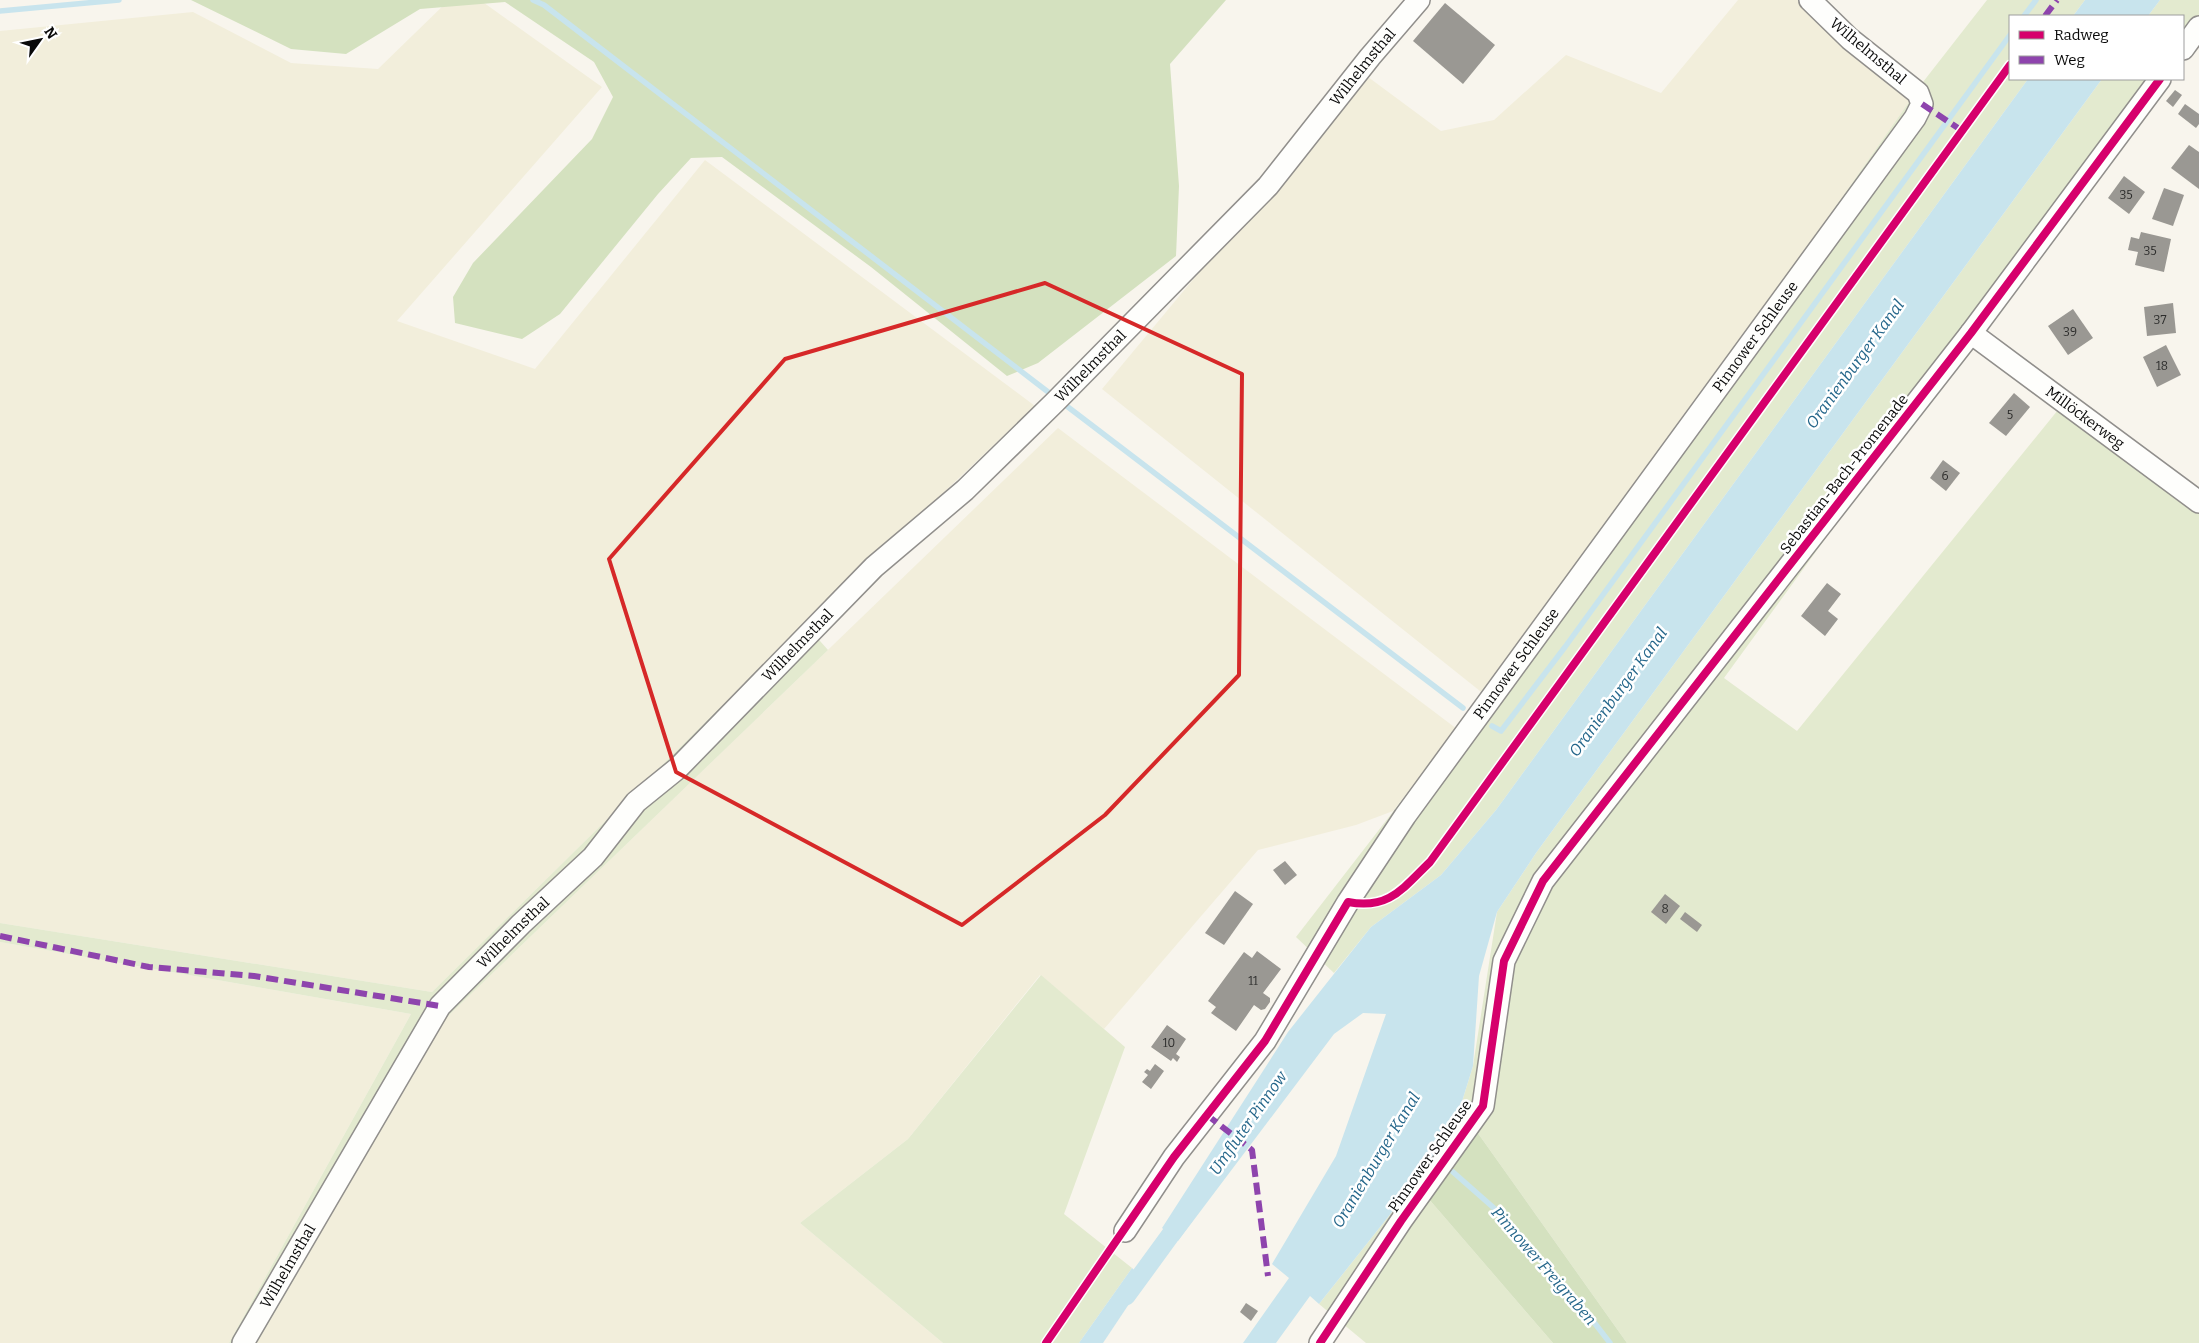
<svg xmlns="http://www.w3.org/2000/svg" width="2199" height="1343" font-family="Bitter,serif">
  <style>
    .farmland { fill: #f2eedb }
    .green { fill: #e3eacf }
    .forest { fill: #d4e1bf }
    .water { fill: #c8e4ed }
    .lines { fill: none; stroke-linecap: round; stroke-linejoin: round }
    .stream { stroke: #c8e4ed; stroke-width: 5.5 }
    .canal { stroke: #c8e4ed; stroke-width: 19 }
    .building { fill: #9a9893 }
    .minor-casing { stroke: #918f8c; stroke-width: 24 }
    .minor { stroke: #fefefc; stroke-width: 21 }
    .quiet { stroke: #8e44ad; stroke-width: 6; stroke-dasharray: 12 6; stroke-linecap: butt }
    .cycleway-casing { stroke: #fff; stroke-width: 11 }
    .cycleway { stroke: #d6006c; stroke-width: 8 }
    .marked { fill: none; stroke: #d62828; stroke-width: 4; stroke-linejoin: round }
    .labels { text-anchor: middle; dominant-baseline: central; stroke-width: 5; stroke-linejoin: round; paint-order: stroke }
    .number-label { font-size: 12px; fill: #2d2d2c }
    .street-label { font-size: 15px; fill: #090909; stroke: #fff }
    .water-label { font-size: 16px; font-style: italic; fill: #24668a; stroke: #fff }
  </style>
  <rect width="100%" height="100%" fill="#f8f5ed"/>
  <g class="farmland">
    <polygon points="449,0 480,0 602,87 397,321 535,369 705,160 1035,406 805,624 432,992 0,923 0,31 193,12 291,63 378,69"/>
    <polygon points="1738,0 1813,0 1923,82 1490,699 1102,389 1364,74 1441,131 1494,120 1566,55 1661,93"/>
    <polygon points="1058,428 1457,729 1393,811 1356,825 1258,850 1104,1029 1040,975 908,1139 800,1223 943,1343 257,1343 443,1021"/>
    <polygon points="0,942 411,1014 229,1343 0,1343"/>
  </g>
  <g class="green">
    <polygon points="1987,0 2085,0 2073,16 2010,16 2010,79 2028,79 1496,810 1441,875 1371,927 1334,973 1296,937 1457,729 1490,699 1923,82"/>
    <polygon points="2160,0 2199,0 2199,26 2183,48 2183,16 2148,16"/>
    <polygon points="2102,79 2160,79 1724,678 1797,731 2062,405 2199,505 2199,1343 1627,1343 1460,1108 1473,1066 1497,912 1536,853"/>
    <polygon points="805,624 828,650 443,1021 257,1343 229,1343 411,1014 0,942 0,923 432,992"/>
    <polygon points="1041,975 1125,1047 1064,1214 1132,1268 1079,1343 943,1343 800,1223 908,1139"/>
    <polygon points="1415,1183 1553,1343 1366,1343 1319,1304"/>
  </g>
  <g class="forest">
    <polygon points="191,0 1226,0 1170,64 1179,186 1176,256 1038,363 1007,376 871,267 722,157 691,158 658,194 560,314 522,339 455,323 453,297 473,263 592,139 613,97 594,62 505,2 420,9 346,54 291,49"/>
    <polygon points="1460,1108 1627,1343 1553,1343 1415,1183 1433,1156"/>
  </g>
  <g class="water">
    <polygon points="2085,0 2160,0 2148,16 2073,16"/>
    <polygon points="2028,79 2102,79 1536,853 1497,912 1479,976 1473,1066 1460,1108 1433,1156 1415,1183 1319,1304 1310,1296 1276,1343 1243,1343 1289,1278 1272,1264 1336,1156 1386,1014 1363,1013 1334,1034 1178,1241 1162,1228 1288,1032 1371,927 1441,875 1496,810"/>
    <polygon points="1132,1268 1145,1280 1103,1343 1079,1343"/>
  </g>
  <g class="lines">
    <g class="stream">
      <polyline points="533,0 544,5 1052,395"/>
      <polyline points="0,11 119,0"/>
      <polyline points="2024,16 2036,0"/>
      <polyline points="1064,404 1463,708"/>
      <polyline points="1492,726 1501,731 1565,647 2010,35"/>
      <polyline points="1453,1172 1503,1216 1579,1303 1610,1343"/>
    </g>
    <polyline class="canal" points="1126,1296 1185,1215"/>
  </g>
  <g class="building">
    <polygon points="1445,3 1495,45 1463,84 1413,41"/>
    <polygon points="2175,90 2182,95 2173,107 2166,101"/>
    <polygon points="2185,104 2199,114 2199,124 2196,128 2178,114"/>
    <polygon points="2189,145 2199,152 2199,189 2171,168"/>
    <polygon points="2124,176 2145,192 2129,214 2108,198"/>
    <polygon points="2164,188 2184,195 2173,226 2152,219"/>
    <polygon points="2141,232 2171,239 2164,272 2135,265 2138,252 2128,250 2131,237 2139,239"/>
    <polygon points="2173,303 2176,333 2147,336 2144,307"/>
    <polygon points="2073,309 2093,338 2068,355 2048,326"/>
    <polygon points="2166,345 2181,375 2157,387 2143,357"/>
    <polygon points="2014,393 2030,407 2006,436 1989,423"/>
    <polygon points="1943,460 1960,473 1946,491 1930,478"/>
    <polygon points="1827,583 1841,594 1828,611 1838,619 1825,636 1801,616"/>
    <polygon points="1285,861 1297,875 1285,885 1273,870"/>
    <polygon points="1235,891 1253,904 1224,945 1205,933"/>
    <polygon points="1665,894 1680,906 1666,924 1651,912"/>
    <polygon points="1685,912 1702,925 1697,932 1680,919"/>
    <polygon points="1257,951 1281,969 1263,993 1270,998 1270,1002 1265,1009 1261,1010 1254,1005 1236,1031 1211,1013 1216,1007 1208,1001 1244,952 1252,958"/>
    <polygon points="1167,1025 1186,1039 1176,1054 1180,1057 1177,1062 1173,1058 1171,1061 1151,1047"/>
    <polygon points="1155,1064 1164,1071 1151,1089 1142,1082 1148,1075 1144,1072 1147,1069 1150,1071"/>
    <polygon points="1246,1303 1258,1311 1251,1321 1240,1312"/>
  </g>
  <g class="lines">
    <g class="minor-casing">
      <g id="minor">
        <polyline points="2183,49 2199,27"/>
        <path id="s1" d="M1971,333L2199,502"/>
        <path id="s2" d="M1125,1231L1174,1157L1265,1041L1348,902L1405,816L1915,118L1922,104L1918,93L1850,39L1810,0"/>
        <path id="s3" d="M243,1343L440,1006L521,924L593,857L636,802L678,768L874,567L965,490L1055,402L1268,186L1370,57L1419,0"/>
        <polyline points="1320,1343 1401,1221 1483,1106 1504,961 1543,881 1971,333 2160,79"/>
      </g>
    </g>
    <use href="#minor" class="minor"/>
    <g class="quiet">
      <polyline points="2045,16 2057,0"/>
      <polyline points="1922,104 1961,130"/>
      <polyline points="0,936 149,967 254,976 440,1006"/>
      <polyline points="1207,1115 1252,1150 1268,1276"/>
    </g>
    <g class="cycleway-casing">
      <g id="cycleway">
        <path d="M1046,1343L1174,1157L1265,1041L1348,902C1389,910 1403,888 1430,862L2010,65"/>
        <polyline points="1320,1343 1401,1221 1483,1106 1504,961 1543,881 1971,333 2160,79"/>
      </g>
    </g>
    <use href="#cycleway" class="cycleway"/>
  </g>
  <path class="marked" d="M1045,283L1242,374L1239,675L1105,815L962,925L676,772L609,559L785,359Z"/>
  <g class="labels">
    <g class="number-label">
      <text x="2126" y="195">35</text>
      <text x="2150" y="251">35</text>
      <text x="2160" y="320">37</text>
      <text x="2070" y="332">39</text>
      <text x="2162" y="366">18</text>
      <text x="2010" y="415">5</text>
      <text x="1945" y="476">6</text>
      <text x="1665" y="909">8</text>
      <text x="1253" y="981">11</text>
      <text x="1169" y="1043">10</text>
    </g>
    <g class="street-label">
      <text transform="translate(1868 51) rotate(40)">Wilhelmsthal</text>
      <text stroke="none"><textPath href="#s3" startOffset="1709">Wilhelmsthal</textPath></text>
      <text stroke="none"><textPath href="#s2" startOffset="1095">Pinnower Schleuse</textPath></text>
      <text stroke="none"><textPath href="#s3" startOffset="1304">Wilhelmsthal</textPath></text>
      <text stroke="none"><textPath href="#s1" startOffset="142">Millöckerweg</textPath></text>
      <text transform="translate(1844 474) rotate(-52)">Sebastian-Bach-Promenade</text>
      <text stroke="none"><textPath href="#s3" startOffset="899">Wilhelmsthal</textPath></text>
      <text stroke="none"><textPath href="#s2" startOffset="690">Pinnower Schleuse</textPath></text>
      <text stroke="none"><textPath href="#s3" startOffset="494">Wilhelmsthal</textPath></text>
      <text transform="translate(1430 1156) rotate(-55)">Pinnower Schleuse</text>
      <text stroke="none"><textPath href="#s3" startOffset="89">Wilhelmsthal</textPath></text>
    </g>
    <g class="water-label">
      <text transform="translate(1855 364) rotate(-54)">Oranienburger Kanal</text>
      <text transform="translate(1618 692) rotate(-54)">Oranienburger Kanal</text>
      <text transform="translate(1248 1123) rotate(-55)">Umfluter Pinnow</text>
      <text transform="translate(1376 1160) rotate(-59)">Oranienburger Kanal</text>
      <text transform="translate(1544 1266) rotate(49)">Pinnower Freigraben</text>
    </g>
  </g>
  <rect x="2009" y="15" width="175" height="65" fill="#ffffff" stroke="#9d9d9d"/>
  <rect x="2019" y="31" width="25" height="8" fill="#d6006c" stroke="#9d9d9d"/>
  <text x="2054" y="40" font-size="15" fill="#090909">Radweg</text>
  <rect x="2019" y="56" width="25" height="8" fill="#8e44ad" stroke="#9d9d9d"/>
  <text x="2054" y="65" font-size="15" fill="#090909">Weg</text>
  <g transform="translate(40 40) rotate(57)" stroke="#ffffff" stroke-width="4" paint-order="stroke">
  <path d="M0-4L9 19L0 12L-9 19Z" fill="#090909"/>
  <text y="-8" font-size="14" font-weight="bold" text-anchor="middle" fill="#090909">N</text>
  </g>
</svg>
